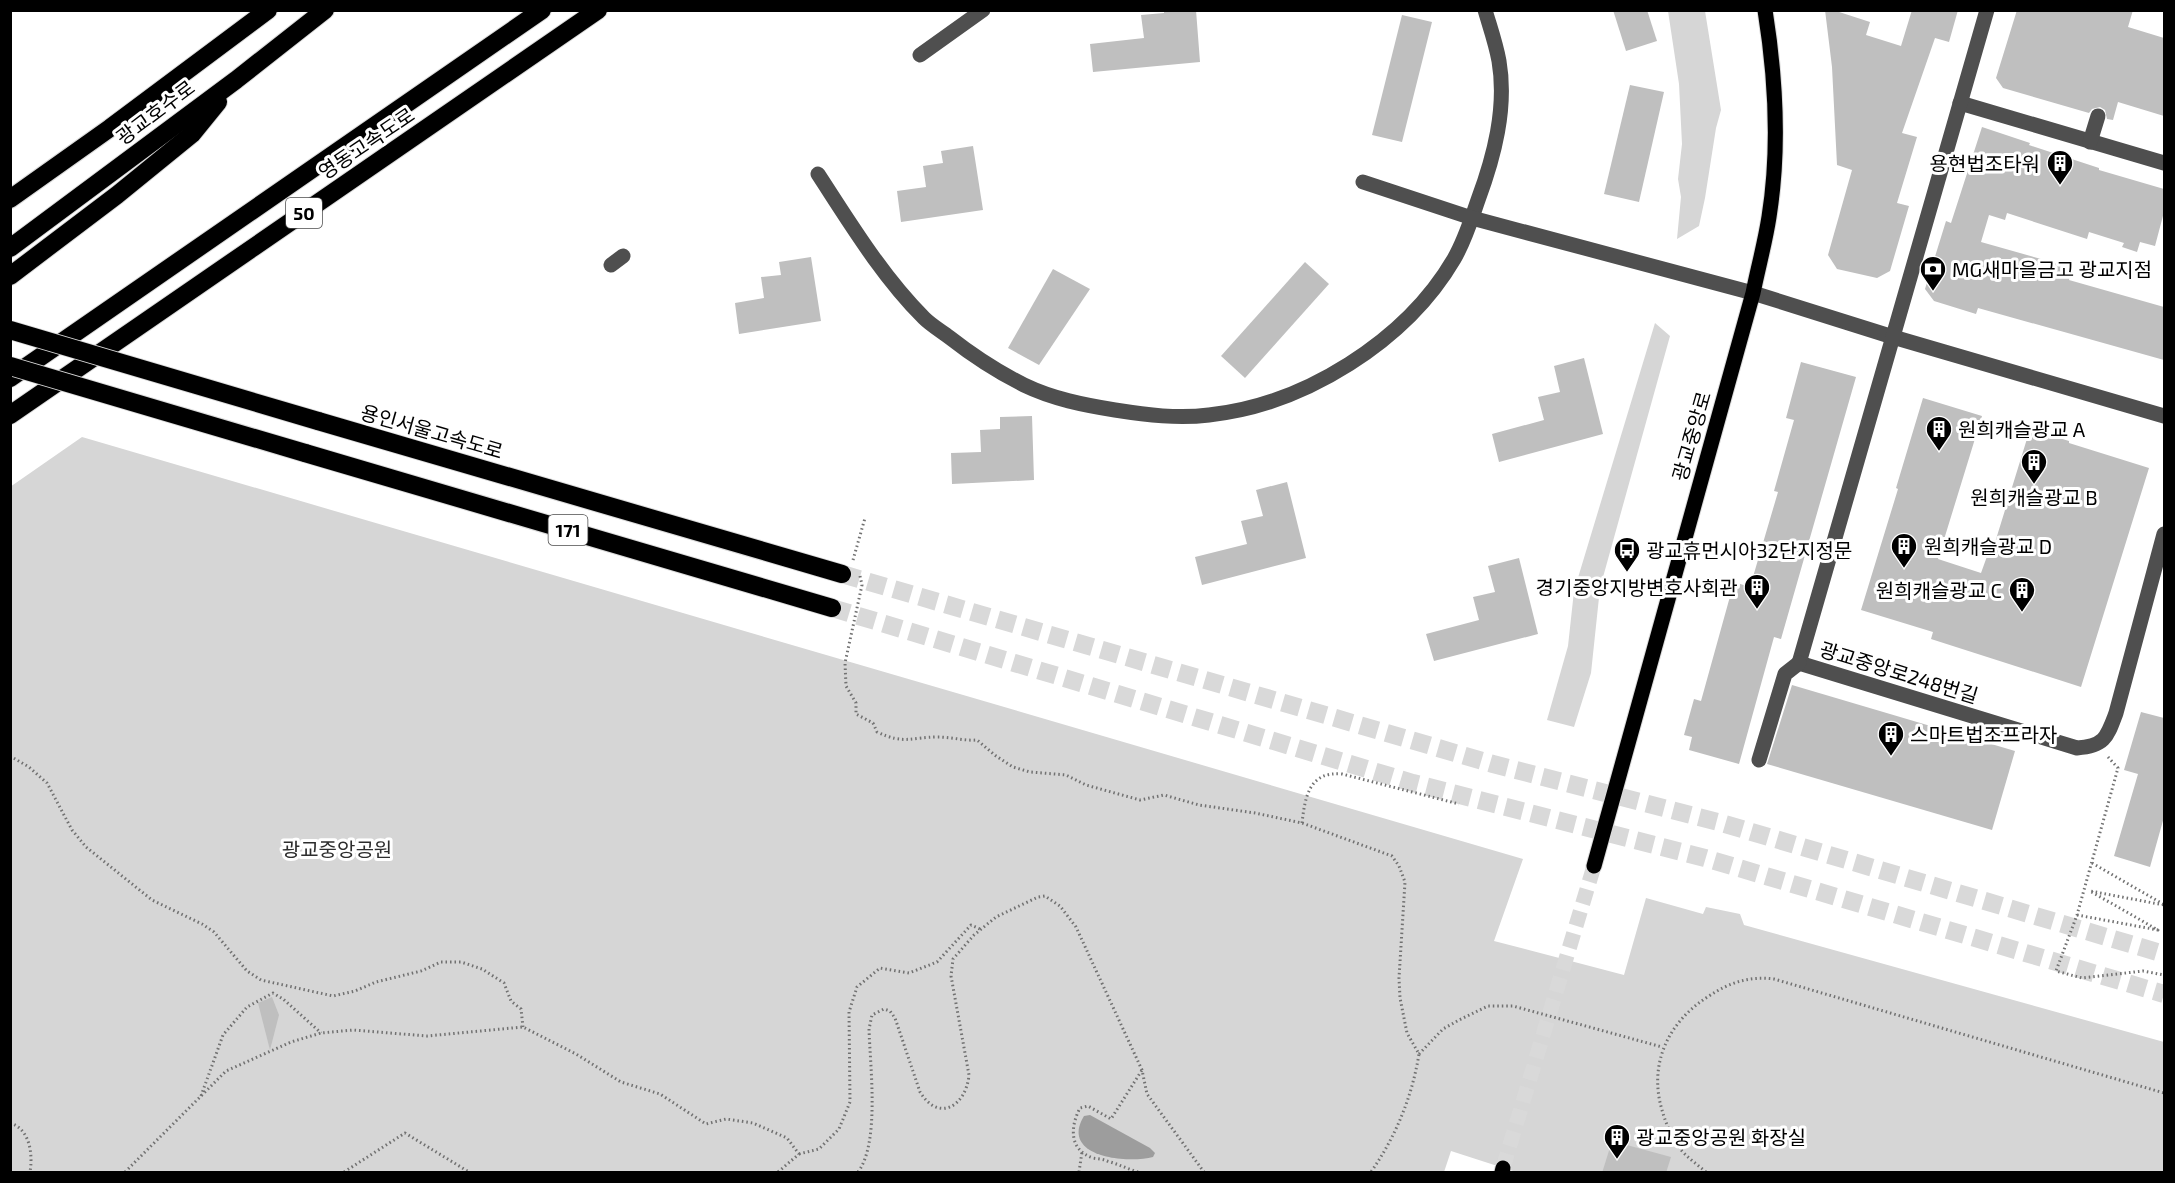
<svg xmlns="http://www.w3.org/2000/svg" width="2175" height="1183" font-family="'Exo 2','Noto Sans KR',sans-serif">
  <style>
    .green { fill: #d6d6d6 }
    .water { fill: #9d9d9d }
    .building { fill: #bfbfbf }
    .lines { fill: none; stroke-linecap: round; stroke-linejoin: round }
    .major-tunnel { stroke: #d9d9d9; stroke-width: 15; stroke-dasharray: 15 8; stroke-linecap: butt }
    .highway-tunnel { stroke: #d9d9d9; stroke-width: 18; stroke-dasharray: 18 9; stroke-linecap: butt }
    .major-casing { stroke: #dbdbdb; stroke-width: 17 }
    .highway-casing { stroke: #dbdbdb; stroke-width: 20 }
    .path { stroke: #717171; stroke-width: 3; stroke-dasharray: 1.5 3; stroke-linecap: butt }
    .minor { stroke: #4f4f4f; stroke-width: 15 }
    .major { stroke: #000; stroke-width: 15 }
    .highway { stroke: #000; stroke-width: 18 }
    .highway-bridge-casing { stroke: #dbdbdb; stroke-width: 20; stroke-linecap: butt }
    .highway-bridge { stroke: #000; stroke-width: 18 }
    .labels { text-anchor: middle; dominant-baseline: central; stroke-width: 6; stroke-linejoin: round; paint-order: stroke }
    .shield { fill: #fff; stroke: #4c4c4c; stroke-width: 1.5 }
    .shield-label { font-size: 18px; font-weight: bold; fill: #000 }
    .street-label { font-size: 20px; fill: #000; stroke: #fff }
    .poi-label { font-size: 20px; fill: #000; stroke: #fff; text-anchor: start }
    .park-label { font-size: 20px; fill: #2d2d2d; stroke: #fff }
  </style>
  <rect width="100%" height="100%" fill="#fff"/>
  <g class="green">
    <polygon points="1668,11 1705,11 1721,110 1716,128 1705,198 1699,226 1677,239 1681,197 1678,179 1682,144 1679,84"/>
    <polygon points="1655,323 1670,336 1600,588 1591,673 1574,727 1547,720 1568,646 1574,591"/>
    <polygon points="82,437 1523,859 1494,941 1624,975 1646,898 1703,914 1706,907 1740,914 1744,925 2164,1042 2164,1172 1516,1172 1451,1151 1444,1172 11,1172 10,487"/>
  </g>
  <path class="water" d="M1090,1115L1150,1148L1155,1153L1153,1157C1127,1164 1059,1157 1084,1116Z"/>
  <g class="building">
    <polygon points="1164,10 1196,10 1200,62 1093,72 1090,44 1144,38 1141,15 1164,13"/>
    <polygon points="1613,10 1647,10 1657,41 1626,51"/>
    <polygon points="1825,10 1833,10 1870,22 1866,35 1901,46 1912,10 1958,10 1949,42 1935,38 1902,133 1917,137 1897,203 1909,206 1890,271 1877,278 1837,269 1828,255 1852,170 1837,165 1832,67"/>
    <polygon points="2017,10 2133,10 2128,27 2164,38 2164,116 2118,102 2113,120 2107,119 2105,110 2100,107 2092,109 2089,113 2003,88 1996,78"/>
    <polygon points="1402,15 1432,22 1402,142 1372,135"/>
    <polygon points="1630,85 1664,92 1639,202 1604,194"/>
    <polygon points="1982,127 2030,143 2029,145 2099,168 2099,170 2164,189 2164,212 2155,246 2140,242 2137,252 2122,247 2124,243 2089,232 2087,239 2007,213 2005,220 1989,215 1981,242 2073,268 2069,280 2164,307 2164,360 1978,308 1976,314 1934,301 1925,289 1946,221 1951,223"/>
    <polygon points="973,146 983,210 901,222 897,191 926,187 923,166 943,163 941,151"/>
    <polygon points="811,257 821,321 739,334 735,303 764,298 761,277 781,275 779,262"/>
    <polygon points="1305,262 1329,284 1245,378 1221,356"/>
    <polygon points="1053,269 1090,289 1039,365 1008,348"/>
    <polygon points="1584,358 1603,434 1499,462 1492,434 1544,420 1538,397 1560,392 1554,366"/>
    <polygon points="1801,362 1856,377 1781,639 1774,637 1739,764 1689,750 1692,737 1684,735 1694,699 1701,701 1734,582 1750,587 1778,492 1774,491 1794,420 1786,418"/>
    <polygon points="1923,398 1982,416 1938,559 1981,573 1990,548 1993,549 2030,429 2069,441 2069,443 2149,468 2081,687 1931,639 1933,632 1861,610 1898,489 1896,488"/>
    <polygon points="1032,416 1034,480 952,484 951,453 981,452 980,430 1000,429 1000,417"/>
    <polygon points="1287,482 1306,558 1202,585 1195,557 1247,544 1241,521 1263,516 1256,490"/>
    <polygon points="1519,558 1538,634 1434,661 1426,634 1479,620 1473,597 1495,592 1488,566"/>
    <polygon points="1792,685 2015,751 1992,830 1767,764"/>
    <polygon points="2141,712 2164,718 2164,817 2150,867 2114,856 2138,774 2124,770"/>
    <polygon points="272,997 279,1015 270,1050 258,1003"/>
    <polygon points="1612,1141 1671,1157 1666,1173 1602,1173"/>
  </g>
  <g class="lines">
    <polyline class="major-tunnel" points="1503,1168 1594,866"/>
    <g class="highway-tunnel">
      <polyline points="842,574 1493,764 1718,822 2164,954"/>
      <polyline points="832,608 1413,783 1705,858 2164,994"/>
    </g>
    <g class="major-casing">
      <g id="major">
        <path d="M1594,866L1753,293C1758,268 1765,243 1769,217C1780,148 1776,79 1765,10"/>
        <polyline points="1502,1172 1503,1168"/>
      </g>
    </g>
    <g class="highway-casing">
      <g id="highway">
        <polyline points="10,199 110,128 268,10"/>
        <polyline points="10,248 236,80 325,10"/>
        <polyline points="10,276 117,195 192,134 218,102"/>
        <polyline points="10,378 542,10"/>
        <polyline points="10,415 598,10"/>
        <polyline points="318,421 842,574"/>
        <polyline points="305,453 832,608"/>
      </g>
    </g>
    <g class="path">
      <polyline points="853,560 865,518"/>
      <path d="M860,576L862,585L845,663L846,686L856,703V714L873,723L877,732C905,745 911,737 938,737C951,737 964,741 977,740L996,756L1013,767L1030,772L1066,775L1086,785L1140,800L1164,795L1199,805L1255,813L1302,823L1392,856L1399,866L1405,882L1399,978L1400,998L1407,1033L1419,1054C1412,1097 1396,1136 1371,1172"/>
      <polyline points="10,756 29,767 47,783 72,830 86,847 152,900 202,924 214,932 247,971 261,980 333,996 355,991 376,982 421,971 441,962 461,962 482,969 504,983 511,1001 521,1009 523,1027"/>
      <polyline points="2108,757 2118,768 2077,915 2056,971 2082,978 2143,971 2164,975"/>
      <path d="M1302,823C1305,797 1309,771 1342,774L1459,804"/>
      <polyline points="2092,863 2163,904"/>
      <polyline points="2077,915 2158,930 2090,891 2164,905"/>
      <polyline points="1419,1054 1443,1029 1459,1020 1488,1006 1513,1006 1662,1047"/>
      <polyline points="201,1096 223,1035 247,1007 273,993 283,999 321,1033"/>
      <path d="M10,1123C30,1129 33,1154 30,1172"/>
      <polyline points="799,1154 819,1149 839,1129 850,1102 849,1012 857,987 880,968 909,973 937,962 971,925 980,929"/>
      <polyline points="125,1172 226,1071 291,1042 321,1033 353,1030 427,1036 523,1027 576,1054 621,1082 660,1094 706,1124 726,1119 753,1123 787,1138 799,1154 778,1172"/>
      <polyline points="344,1172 405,1133 469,1172"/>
      <path d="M858,1172C880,1143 870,1066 869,1029L872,1015L884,1009L890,1011L895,1018L920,1092C939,1123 966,1106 969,1075L951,976L953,959L974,935L996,917L1038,897L1045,896L1060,906L1076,927L1142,1070L1147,1094L1204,1172"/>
      <polyline points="1079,1172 1082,1152"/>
      <path d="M1138,1172C1128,1169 1118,1164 1107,1161C1103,1159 1098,1159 1093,1158C1069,1150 1070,1127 1080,1108L1088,1106L1111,1119L1142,1070"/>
      <path d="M1706,1172C1698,1165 1689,1159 1682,1151C1672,1139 1666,1124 1662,1110C1648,1063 1669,1021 1709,996C1730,982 1750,976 1774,979L2164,1093"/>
    </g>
    <g class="minor">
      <polyline points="920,55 983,10"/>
      <polyline points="1960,103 2164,163"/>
      <polyline points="2090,142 2098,116"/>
      <path d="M818,174C850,223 882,276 924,318C931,325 941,331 949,337C972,355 998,372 1024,385C1053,399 1084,405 1115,410C1147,415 1178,419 1209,415C1304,405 1406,341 1454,259C1465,240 1471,220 1478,200C1494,157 1507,108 1499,61C1496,44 1490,27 1485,10"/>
      <polyline points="1363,182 1472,218 1753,293 1893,337 2164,416"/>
      <polyline points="611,265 623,256"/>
      <polyline points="1799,663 1987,10"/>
      <path d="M1799,663L2077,748C2105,746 2107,737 2116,713L2164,534"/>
      <polyline points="1759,760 1785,674 1799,663"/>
    </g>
    <use href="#major" class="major"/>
    <use href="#highway" class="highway"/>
    <g class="highway-bridge-casing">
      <g id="highway-bridge">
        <polyline points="10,330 318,421"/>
        <polyline points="10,366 305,453"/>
      </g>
    </g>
    <use href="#highway-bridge" class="highway-bridge"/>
  </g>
  <defs>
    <g id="building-pin" transform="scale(1.35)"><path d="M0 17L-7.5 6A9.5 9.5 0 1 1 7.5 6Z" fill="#000" stroke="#fff"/><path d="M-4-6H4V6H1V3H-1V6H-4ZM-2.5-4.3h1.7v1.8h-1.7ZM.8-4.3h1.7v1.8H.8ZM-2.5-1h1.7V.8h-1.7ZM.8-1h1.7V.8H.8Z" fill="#fff"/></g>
    <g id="bank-pin" transform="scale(1.35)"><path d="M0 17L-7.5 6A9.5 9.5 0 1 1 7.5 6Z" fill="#000" stroke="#fff"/><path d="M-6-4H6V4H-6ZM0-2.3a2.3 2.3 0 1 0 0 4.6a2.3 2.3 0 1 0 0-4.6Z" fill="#fff"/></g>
    <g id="bus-pin" transform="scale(1.35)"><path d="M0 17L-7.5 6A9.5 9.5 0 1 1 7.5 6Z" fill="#000" stroke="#fff"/><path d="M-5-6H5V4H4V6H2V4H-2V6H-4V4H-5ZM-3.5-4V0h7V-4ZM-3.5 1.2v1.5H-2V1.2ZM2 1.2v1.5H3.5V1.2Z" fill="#fff"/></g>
  </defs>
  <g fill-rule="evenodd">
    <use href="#building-pin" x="2060" y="163"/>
    <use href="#bank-pin" x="1933" y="269"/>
    <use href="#building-pin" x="1939" y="429"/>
    <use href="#building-pin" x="2034" y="462"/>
    <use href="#building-pin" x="1904" y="546"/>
    <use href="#bus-pin" x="1627" y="550"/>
    <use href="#building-pin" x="1757" y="587"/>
    <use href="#building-pin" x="2022" y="590"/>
    <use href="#building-pin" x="1891" y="734"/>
    <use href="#building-pin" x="1617" y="1137"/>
  </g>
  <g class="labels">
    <g class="shield">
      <rect x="286" y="198" width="36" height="30" rx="4.5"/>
      <rect x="548.5" y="515" width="39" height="30" rx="4.5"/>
    </g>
    <g class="shield-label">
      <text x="304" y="213">50</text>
      <text x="568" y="530">171</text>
    </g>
    <g class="street-label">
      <text transform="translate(155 112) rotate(-37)">광교호수로</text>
      <text transform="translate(366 143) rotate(-34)">영동고속도로</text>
      <text transform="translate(432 431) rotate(16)">용인서울고속도로</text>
      <text transform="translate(1691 436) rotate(-74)">광교중앙로</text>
      <text transform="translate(1899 672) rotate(17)">광교중앙로248번길</text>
    </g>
    <g class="poi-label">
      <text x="2040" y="163" text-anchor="end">용현법조타워</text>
      <text x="1952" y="269">MG새마을금고 광교지점</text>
      <text x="1958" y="429">원희캐슬광교 A</text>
      <text x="2034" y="497" text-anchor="middle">원희캐슬광교 B</text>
      <text x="1924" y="546">원희캐슬광교 D</text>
      <text x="1646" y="550">광교휴먼시아32단지정문</text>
      <text x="1738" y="587" text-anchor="end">경기중앙지방변호사회관</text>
      <text x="2002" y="590" text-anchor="end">원희캐슬광교 C</text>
      <text x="1910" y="734">스마트법조프라자</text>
      <text x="1636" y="1137">광교중앙공원 화장실</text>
    </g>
    <g class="park-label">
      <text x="337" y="849">광교중앙공원</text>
    </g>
  </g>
  <rect width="2175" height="1183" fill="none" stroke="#000000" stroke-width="24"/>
</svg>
